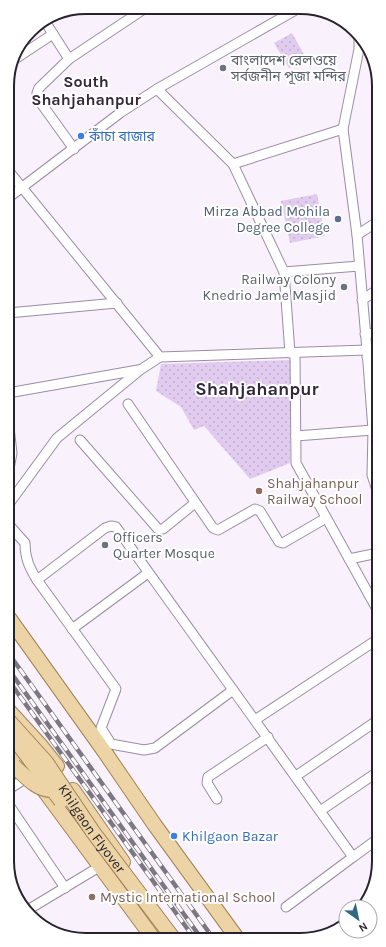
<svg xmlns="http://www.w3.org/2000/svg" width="386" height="947" font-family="Karla,'Noto Sans Bengali',sans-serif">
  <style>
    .grass { fill: url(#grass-dots) }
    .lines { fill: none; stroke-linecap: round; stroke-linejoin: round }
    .minor-casing { stroke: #9b8ca6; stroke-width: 11 }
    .primary-casing { stroke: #a08355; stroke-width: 16 }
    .minor { stroke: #fff; stroke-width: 9 }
    .primary { stroke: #ecd4a6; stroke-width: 14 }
    .rail-casing { stroke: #7d7781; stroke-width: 4.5 }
    .rail { stroke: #fff; stroke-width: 3; stroke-dasharray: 9; stroke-linecap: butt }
    .primary-bridge-casing { stroke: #a08355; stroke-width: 16; stroke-linecap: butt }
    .primary-bridge { stroke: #ecd4a6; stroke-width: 14 }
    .worship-dot { fill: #6b7280; stroke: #fff; stroke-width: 1.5 }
    .shop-dot { fill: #3f7fe0; stroke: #fff; stroke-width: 1.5 }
    .service-dot { fill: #5c6f8a; stroke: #fff; stroke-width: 1.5 }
    .education-dot { fill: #8d6e63; stroke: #fff; stroke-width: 1.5 }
    .labels { text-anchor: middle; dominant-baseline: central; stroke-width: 4; stroke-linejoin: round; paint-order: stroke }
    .worship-label { font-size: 14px; fill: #5b616d; stroke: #fff; text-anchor: start }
    .shop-label { font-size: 14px; fill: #366cbe; stroke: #fff; text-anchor: start }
    .service-label { font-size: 14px; fill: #4e5e75; stroke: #fff; text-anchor: end }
    .education-label { font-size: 14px; fill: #785e54; stroke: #fff; text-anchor: start }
    .street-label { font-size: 14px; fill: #28222c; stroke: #fff }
    .quarter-label { font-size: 16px; font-weight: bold; fill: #34273c; stroke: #fff }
    .district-label { font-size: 18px; font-weight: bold; fill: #34273c; stroke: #fff }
    .rim { fill: none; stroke: #28222c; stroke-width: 2 }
  </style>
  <defs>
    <pattern id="grass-dots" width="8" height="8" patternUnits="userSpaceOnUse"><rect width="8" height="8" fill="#e1cbef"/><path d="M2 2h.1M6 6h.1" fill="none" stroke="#c1aecd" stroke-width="1.8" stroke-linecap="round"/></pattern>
  </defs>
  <rect width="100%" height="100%" fill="#f9f2fd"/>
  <g class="grass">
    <polygon points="292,33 306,58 289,68 274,43"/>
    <polygon points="317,194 325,236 290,243 281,201"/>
    <polygon points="290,360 290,463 250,479 204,426 194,430 181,407 156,391 161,364"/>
  </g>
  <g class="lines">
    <g class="minor-casing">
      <g id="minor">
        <polyline points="44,20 69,59 147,7"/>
        <polyline points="359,35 359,49 343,129 357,235 367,350 373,430 372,475 378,493"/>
        <polyline points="69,59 39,88 37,93 38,99 74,149"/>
        <polyline points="12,61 53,34"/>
        <polyline points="157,89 233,164 284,272"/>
        <polyline points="233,164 343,129"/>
        <polyline points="7,169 160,357 367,350"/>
        <polyline points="8,198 120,113 157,89 299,8"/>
        <polyline points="357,235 377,222"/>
        <polyline points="362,300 377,290"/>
        <polyline points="8,313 117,303"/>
        <polyline points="365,334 377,333"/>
        <polyline points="290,353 284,272 359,266"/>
        <polyline points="295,353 296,463 378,611"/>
        <polyline points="367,357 377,356"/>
        <polyline points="8,393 138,370"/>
        <polyline points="128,404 213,528 218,530 255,509 260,511 279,542 283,543 326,518"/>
        <polyline points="8,418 12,453 8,474"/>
        <polyline points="296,436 373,430"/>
        <polyline points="80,440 158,529 163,529 195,503"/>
        <polyline points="8,505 57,438 140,370 160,357"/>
        <path d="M9,525L25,543C25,558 29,567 37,580L116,689L101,728L111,744L144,750L155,748L233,690"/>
        <polyline points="349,559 378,553"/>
        <polyline points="37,580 105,528 111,526 116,527 353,857 286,907"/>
        <polyline points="72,629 148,573"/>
        <polyline points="255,720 378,639"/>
        <polyline points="296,776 378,720"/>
        <polyline points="9,789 31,775"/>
        <polyline points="217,799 207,783 208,777 268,737"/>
        <polyline points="9,805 65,888"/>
        <polyline points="320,811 379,771"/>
        <polyline points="353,857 379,838"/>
        <polyline points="26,911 99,867"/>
      </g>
    </g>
    <g class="primary-casing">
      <g id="primary">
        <polyline points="9,618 104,751 154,824 237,938"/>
        <polyline points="9,711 41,746 57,766"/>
        <polyline points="9,747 32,774 153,938"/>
        <polyline points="73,790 123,862"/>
      </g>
    </g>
    <use href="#minor" class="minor"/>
    <use href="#primary" class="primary"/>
    <g class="rail-casing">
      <g id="rail">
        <polyline points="9,654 213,938"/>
        <polyline points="9,670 201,938"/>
        <polyline points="9,681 194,938"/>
      </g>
    </g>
    <use href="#rail" class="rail"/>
    <g class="primary-bridge-casing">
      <g id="primary-bridge">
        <path id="s1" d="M9,721L46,762L93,832L173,938"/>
        <polyline points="16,741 61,801"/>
        <path d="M14,766C25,776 37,791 53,790"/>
      </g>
    </g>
    <use href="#primary-bridge" class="primary-bridge"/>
  </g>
  <g class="worship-dot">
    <circle cx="223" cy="68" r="4"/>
    <circle cx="344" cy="287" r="4"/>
    <circle cx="105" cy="545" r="4"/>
  </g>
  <g class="shop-dot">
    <circle cx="81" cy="136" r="4"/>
    <circle cx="174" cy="836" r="4"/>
  </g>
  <circle class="service-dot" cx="338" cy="219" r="4"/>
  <g class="education-dot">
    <circle cx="259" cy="491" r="4"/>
    <circle cx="92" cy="897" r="4"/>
  </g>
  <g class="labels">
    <g class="worship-label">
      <text x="231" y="60">বাংলাদেশ রেলওয়ে<tspan x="231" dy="16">সর্বজনীন পূজা মন্দির</tspan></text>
      <text x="336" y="279" text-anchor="end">Railway Colony<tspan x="336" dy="16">Knedrio Jame Masjid</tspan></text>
      <text x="113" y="537">Officers<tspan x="113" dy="16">Quarter Mosque</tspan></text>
    </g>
    <g class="shop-label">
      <text x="89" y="136">কাঁচা বাজার</text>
      <text x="182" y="836">Khilgaon Bazar</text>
    </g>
    <g class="service-label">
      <text x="330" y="211">Mirza Abbad Mohila<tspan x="330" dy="16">Degree College</tspan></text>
    </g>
    <g class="education-label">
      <text x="267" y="483">Shahjahanpur<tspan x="267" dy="16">Railway School</tspan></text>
      <text x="100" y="897">Mystic International School</text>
    </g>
    <g class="street-label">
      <text stroke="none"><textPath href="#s1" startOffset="136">Khilgaon Flyover</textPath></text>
    </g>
    <g class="quarter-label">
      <text x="86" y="81">South<tspan x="86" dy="18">Shahjahanpur</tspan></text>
    </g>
    <g class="district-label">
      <text x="257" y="389">Shahjahanpur</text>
    </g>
  </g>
  <path d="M0 0H386V947H0ZM86 14H300A72 72 0 0 1 372 86V861A72 72 0 0 1 300 933H86A72 72 0 0 1 14 861V86A72 72 0 0 1 86 14Z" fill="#fff" fill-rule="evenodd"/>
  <path class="rim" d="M86 14H300A72 72 0 0 1 372 86V861A72 72 0 0 1 300 933H86A72 72 0 0 1 14 861V86A72 72 0 0 1 86 14Z"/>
  <g transform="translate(358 919) rotate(147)"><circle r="19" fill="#ffffff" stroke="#a9a7ab"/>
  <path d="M0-3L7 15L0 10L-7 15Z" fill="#326884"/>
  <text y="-6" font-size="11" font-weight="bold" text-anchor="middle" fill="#28222c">N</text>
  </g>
</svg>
